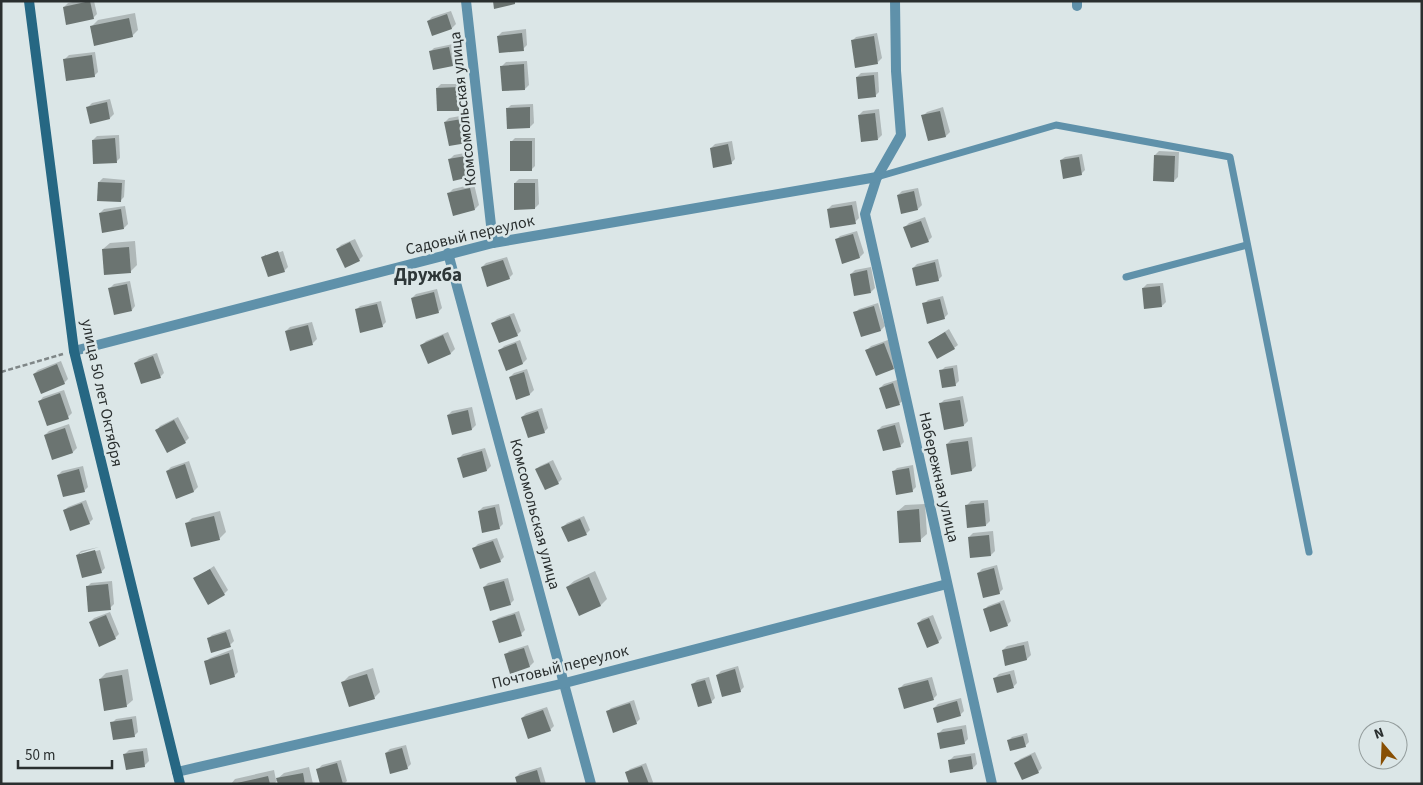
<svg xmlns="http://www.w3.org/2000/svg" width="1423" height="785" font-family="'Source Sans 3',sans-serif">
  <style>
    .shadow { fill: #0003 }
    .building { fill: #6b7471 }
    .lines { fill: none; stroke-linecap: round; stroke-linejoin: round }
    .path { stroke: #7f8687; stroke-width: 2.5; stroke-dasharray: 5 2.5; stroke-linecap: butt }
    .lane { stroke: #5f91aa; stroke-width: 7 }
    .street { stroke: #5f91aa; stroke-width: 10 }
    .secondary { stroke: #266783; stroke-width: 10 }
    .labels { text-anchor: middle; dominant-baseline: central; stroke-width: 5; stroke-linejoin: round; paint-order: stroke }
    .street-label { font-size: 16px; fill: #2a2f2f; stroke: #dbe6e7 }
    .quarter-label { font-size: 19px; font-weight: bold; fill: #2e3738; stroke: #dbe6e7 }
  </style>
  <rect width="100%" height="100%" fill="#dbe6e7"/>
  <g class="shadow">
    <polygon points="77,1 94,1 97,14 93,18 64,7 68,3"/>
    <polygon points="451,11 456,24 452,28 433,34 428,21 432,17"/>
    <polygon points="135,13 138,30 132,36 91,27 98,20"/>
    <polygon points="526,29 527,45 523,49 498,36 502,32"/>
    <polygon points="877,33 882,58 878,62 852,41 856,37"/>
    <polygon points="453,44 456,61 453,65 430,52 434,48"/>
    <polygon points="95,52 98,72 94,76 65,59 69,55"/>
    <polygon points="527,61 529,85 525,89 502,66 506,62"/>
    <polygon points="878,72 879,92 875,96 857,77 861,73"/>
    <polygon points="441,84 462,84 463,105 459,109 437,88"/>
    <polygon points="110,99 114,114 110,118 88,107 92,103"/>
    <polygon points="533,104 534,123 530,127 507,109 511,105"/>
    <polygon points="943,107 950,132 946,136 929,140 923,116 927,112"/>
    <polygon points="879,109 882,135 878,139 859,115 863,111"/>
    <polygon points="466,115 470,138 466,142 445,122 449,118"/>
    <polygon points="119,135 120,158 116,162 93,140 97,136"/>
    <polygon points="515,138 535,138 535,166 531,170 511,142"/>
    <polygon points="732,141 735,159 731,163 711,148 715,144"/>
    <polygon points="1159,151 1179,152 1178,177 1174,181 1155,155"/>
    <polygon points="470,152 474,172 470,176 450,159 454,155"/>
    <polygon points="1082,154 1085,170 1081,174 1061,160 1065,157"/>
    <polygon points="103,178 125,180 124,197 120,201 99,182"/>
    <polygon points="519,179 538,179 539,204 535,208 515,183"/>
    <polygon points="474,184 479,205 475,209 449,193 453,189"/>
    <polygon points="918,188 922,205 918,209 898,195 902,191"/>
    <polygon points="856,201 859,218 855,222 828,209 832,205"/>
    <polygon points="125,206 128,224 124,228 100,213 104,209"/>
    <polygon points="925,217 932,237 928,241 905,227 909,223"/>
    <polygon points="857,231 864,253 860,257 836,240 840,236"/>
    <polygon points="355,239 363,256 359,260 337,249 341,245"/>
    <polygon points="135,241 137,265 131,271 105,273 103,249 110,243"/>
    <polygon points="283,251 288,267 284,271 263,257 266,254 266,257"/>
    <polygon points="507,257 513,274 509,278 482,267 486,263"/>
    <polygon points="938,259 942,276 938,280 913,268 917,264"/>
    <polygon points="871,267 875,288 871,292 851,274 855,270"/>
    <polygon points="130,281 135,306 132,310 110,288 114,284"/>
    <polygon points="1163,283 1166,302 1162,306 1143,288 1147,284"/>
    <polygon points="437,289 442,308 438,312 412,298 416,294"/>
    <polygon points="943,296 948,314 944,318 924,304 928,300"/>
    <polygon points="381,301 386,322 382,326 356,310 360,306"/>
    <polygon points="878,303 885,326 881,330 855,313 859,309"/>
    <polygon points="514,313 521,331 517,335 493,323 497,319"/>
    <polygon points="312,322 317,339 313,343 286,331 290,327"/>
    <polygon points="949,329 958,345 954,348 929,342"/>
    <polygon points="448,332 455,349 451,353 422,345 426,341"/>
    <polygon points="520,340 527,359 523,363 507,369 500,350 504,346"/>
    <polygon points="888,340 897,364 893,368 867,350 871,346"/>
    <polygon points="157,353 164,373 160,377 135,363 139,359"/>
    <polygon points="61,361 68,379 64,383 34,374 38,370"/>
    <polygon points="957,365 959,381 955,385 941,371 945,367"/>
    <polygon points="527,369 534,390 530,394 516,398 510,377 514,373"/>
    <polygon points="897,380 904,400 900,403 887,408 880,388 884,384"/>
    <polygon points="64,390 72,413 68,417 48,425 40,401 43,397"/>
    <polygon points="963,396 968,421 964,425 945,428 940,404 944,400"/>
    <polygon points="472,407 476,425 472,429 448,415 452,411"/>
    <polygon points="542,408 548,428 544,432 522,417 526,413"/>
    <polygon points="178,417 189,438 185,442 157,430 160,426"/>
    <polygon points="899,422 904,442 900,446 878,430 882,426"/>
    <polygon points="69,424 77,448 73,452 53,458 45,435 49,431"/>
    <polygon points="972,437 976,466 972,470 947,444 951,440"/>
    <polygon points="485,448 491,466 487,470 459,458 463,454"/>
    <polygon points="553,460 562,479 558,483 536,469 540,466"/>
    <polygon points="189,461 198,487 194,491 176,497 167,471 171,467"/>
    <polygon points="913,465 916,487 912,491 893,472 897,468"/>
    <polygon points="83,466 88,487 84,491 58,475 62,471"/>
    <polygon points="86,500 93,519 89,523 64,511 68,507"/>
    <polygon points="988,500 990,521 986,525 969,526 967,505 971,501"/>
    <polygon points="499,504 503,524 499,528 479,511 483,507"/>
    <polygon points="925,504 927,534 920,540 898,511 905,505"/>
    <polygon points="220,511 226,532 219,539 186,524 192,518"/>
    <polygon points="584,516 590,530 586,534 563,527 567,523"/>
    <polygon points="993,531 995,551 991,555 971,557 969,537 973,533"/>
    <polygon points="497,538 504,557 500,561 474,548 478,544"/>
    <polygon points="99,547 80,553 80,555 100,550 105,568 101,572 77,555 81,551"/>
    <polygon points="997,565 1003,589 999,593 978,573 982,569"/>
    <polygon points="214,566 228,590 224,594 195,579"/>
    <polygon points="595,571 607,599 601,605 579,614 567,587 574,581"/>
    <polygon points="508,578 514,600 510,604 484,587 488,583"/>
    <polygon points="112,581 114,604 110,608 87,587 91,583"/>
    <polygon points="1004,600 1011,621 1007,625 984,610 988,606"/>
    <polygon points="519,611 525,630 521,634 494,622 498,618"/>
    <polygon points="110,612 119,634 115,638 90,622 94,618"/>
    <polygon points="933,615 942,638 938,642 918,623 922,619"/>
    <polygon points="230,629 234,641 230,645 208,639 212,635"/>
    <polygon points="1028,641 1031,655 1027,659 1006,664 1003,650 1007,646"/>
    <polygon points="528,645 534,662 530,666 505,655 509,651"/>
    <polygon points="233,649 238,672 234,676 206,662 210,658"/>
    <polygon points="738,666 744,687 740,691 717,675 721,671"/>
    <polygon points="373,668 380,692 374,698 343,682 349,676"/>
    <polygon points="128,669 133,700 126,706 100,679 106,673"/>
    <polygon points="1014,670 1017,683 1013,687 995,678 999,674"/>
    <polygon points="709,677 715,698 711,702 693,684 697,680"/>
    <polygon points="932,677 937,695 933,699 900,688 904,684"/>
    <polygon points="961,698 964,711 960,715 934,708 938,704"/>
    <polygon points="634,700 640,719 636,723 607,712 611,708"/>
    <polygon points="547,707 554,726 550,730 522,718 526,714"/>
    <polygon points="136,716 138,732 134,736 112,723 116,719"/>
    <polygon points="966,725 968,739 964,743 939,733 943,729"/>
    <polygon points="1027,733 1029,742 1025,746 1008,741 1012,737"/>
    <polygon points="406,745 411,764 407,768 386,753 390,749"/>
    <polygon points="147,748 149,761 145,765 127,768 125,754 129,750"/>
    <polygon points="1035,752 1042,768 1038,772 1016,763 1020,759"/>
    <polygon points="975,753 977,764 973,768 950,760 954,756"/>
    <polygon points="341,760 347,781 344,784 322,784 318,769 322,765"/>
    <polygon points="646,763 653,782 652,784 631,784 626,773 630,769"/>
    <polygon points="309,767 313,784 279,784 278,780 274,784 231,784 235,779 274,770 276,780 284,773"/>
    <polygon points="541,767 546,784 518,784 516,777 520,773"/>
  </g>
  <g class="building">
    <polygon points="90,1 94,19 66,25 63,7"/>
    <polygon points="493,1 515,1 515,4 494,9"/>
    <polygon points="447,14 452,29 432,36 427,21"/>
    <polygon points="129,18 133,37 94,46 90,26"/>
    <polygon points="522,33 524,51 499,53 497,36"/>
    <polygon points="874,36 878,64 855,68 851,40"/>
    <polygon points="449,47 453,66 433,70 429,51"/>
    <polygon points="92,55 95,77 66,81 63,59"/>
    <polygon points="524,64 525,90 502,91 500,66"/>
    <polygon points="874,75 876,97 858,99 856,77"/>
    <polygon points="459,87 459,111 437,111 436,88"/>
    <polygon points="107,102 110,119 90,124 86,107"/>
    <polygon points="530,107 530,128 507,129 506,108"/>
    <polygon points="940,111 946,137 928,141 921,115"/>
    <polygon points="875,113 878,140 861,142 858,115"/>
    <polygon points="462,119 467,143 449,146 444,122"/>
    <polygon points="115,138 117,163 93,164 92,140"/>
    <rect x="510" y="141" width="22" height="30"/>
    <polygon points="728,144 732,164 713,168 710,148"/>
    <polygon points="1154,155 1175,156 1174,182 1153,181"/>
    <polygon points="466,156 470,177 453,181 448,159"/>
    <polygon points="1079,157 1082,175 1063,179 1060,160"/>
    <polygon points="98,182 122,183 121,202 97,201"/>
    <polygon points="514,183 535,183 535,209 514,210"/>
    <polygon points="470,188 475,210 453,216 447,193"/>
    <polygon points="914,191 918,210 901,214 897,195"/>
    <polygon points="852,205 856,224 830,228 827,209"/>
    <polygon points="121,209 124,229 102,233 99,213"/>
    <polygon points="921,221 929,242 911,248 903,227"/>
    <polygon points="853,234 860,258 842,264 835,239"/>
    <polygon points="350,242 360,261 345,268 336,249"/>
    <polygon points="129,247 131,273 104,275 102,249"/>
    <polygon points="278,251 285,272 268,277 261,257"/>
    <polygon points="503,260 510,279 487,287 481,267"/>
    <polygon points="935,262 939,281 916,286 912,268"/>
    <polygon points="867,270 871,293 854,296 850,274"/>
    <polygon points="127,284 132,311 114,315 108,288"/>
    <polygon points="1160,286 1162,307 1144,309 1142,288"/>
    <polygon points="434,292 439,313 416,319 411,298"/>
    <polygon points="940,299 945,319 927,324 922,303"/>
    <polygon points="377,304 383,327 360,333 355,309"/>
    <polygon points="874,306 881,331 861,337 853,312"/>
    <polygon points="510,316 518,336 499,343 491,323"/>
    <polygon points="308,325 313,345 290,351 285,331"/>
    <polygon points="945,332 955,349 937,359 928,342"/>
    <polygon points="443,335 451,354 428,364 420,345"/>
    <polygon points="516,343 523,364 506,371 498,350"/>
    <polygon points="884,343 894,369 876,376 865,350"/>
    <polygon points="153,356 161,378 141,384 134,363"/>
    <polygon points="57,364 65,384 41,394 33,374"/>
    <polygon points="953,368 956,386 942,388 939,370"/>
    <polygon points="524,372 530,395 516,400 509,377"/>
    <polygon points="893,383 900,405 886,409 879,388"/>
    <polygon points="60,393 69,419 47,426 38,401"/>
    <polygon points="960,400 964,426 944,430 939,403"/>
    <polygon points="468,410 472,430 452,435 447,415"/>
    <polygon points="538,411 545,433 528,438 521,417"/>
    <polygon points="174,420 186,443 167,453 155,430"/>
    <polygon points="895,425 901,447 883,451 877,430"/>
    <polygon points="65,428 73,453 52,460 44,435"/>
    <polygon points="968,441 972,471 951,475 946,444"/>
    <polygon points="482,451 487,471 463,478 457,458"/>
    <polygon points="549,463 559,484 545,490 535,469"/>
    <polygon points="185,464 194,492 176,499 166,471"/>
    <polygon points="909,468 913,492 896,495 892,471"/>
    <polygon points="79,469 85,492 63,497 57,475"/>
    <polygon points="82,503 90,524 70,531 63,510"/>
    <polygon points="984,503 986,526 967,528 965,505"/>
    <polygon points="495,507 500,529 482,533 478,511"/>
    <polygon points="919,509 921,542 899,543 897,511"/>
    <polygon points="214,516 220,540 191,547 185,523"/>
    <polygon points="580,519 587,535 568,542 561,527"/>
    <polygon points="989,535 991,556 970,558 968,537"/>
    <polygon points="493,541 501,562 480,569 472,548"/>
    <polygon points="95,550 102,573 82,578 76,555"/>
    <polygon points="994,568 1000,594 983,598 977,573"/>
    <polygon points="210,569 225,595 208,605 193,578"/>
    <polygon points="589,577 601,606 579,616 566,587"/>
    <polygon points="504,581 511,605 490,611 483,587"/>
    <polygon points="108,584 111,610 88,612 86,586"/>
    <polygon points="1000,603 1008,626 990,632 983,609"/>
    <polygon points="515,614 522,636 499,643 492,621"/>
    <polygon points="106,615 116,639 99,647 89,622"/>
    <polygon points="929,618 939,643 927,648 917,623"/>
    <polygon points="226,632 231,647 211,653 207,638"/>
    <polygon points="1024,645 1027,660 1005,666 1002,650"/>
    <polygon points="524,648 530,667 510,674 504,654"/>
    <polygon points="229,653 235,677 210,685 204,661"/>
    <polygon points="735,669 741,692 722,697 716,675"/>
    <polygon points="367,674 375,699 349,707 341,682"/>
    <polygon points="1010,674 1014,688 997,693 993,678"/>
    <polygon points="122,675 127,707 104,711 99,679"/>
    <polygon points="705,680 712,703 698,707 691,684"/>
    <polygon points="928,680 934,700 904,709 898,688"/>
    <polygon points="957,701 961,716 937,723 933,708"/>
    <polygon points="630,703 637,724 613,733 606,711"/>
    <polygon points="543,710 551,731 528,739 521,718"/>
    <polygon points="132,719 135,737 113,740 110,722"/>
    <polygon points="962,729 965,744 940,749 937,733"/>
    <polygon points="1023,736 1026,747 1010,751 1007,740"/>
    <polygon points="402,748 408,769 390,774 385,753"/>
    <polygon points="143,751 145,767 126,770 123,754"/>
    <polygon points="1031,755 1039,773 1022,780 1014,763"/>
    <polygon points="971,756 973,769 950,773 948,760"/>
    <polygon points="337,763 343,784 320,784 316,769"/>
    <polygon points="642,766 649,784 629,784 625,772"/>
    <polygon points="537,770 541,784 517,784 515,777"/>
    <polygon points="303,773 305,784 278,784 276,778"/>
    <polygon points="268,776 270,784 237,784 237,783"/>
  </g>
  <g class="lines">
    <polyline class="path" points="1,372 63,354"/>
    <g class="lane">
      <polyline points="877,177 1056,125 1230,157 1309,552"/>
      <polyline points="1126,277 1247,245"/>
    </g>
    <g class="street">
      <polyline points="466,1 493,243"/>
      <polyline points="895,1 896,71 901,135 877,177 865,214 992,784"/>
      <polyline points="1077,1 1077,6"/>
      <polyline points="448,253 591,784"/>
      <polyline points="74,351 493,243 877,177"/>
      <polyline points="177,772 565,683 947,584"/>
    </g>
    <polyline class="secondary" points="29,1 74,351 180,784"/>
  </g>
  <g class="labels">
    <g class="street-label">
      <text transform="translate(463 109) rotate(-96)">Комсомольская улица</text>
      <text transform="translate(470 235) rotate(-13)">Садовый переулок</text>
      <text transform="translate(102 393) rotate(78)">улица 50 лет Октября</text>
      <text transform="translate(939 477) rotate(77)">Набережная улица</text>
      <text transform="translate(535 514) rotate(75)">Комсомольская улица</text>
      <text transform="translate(560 667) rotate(-14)">Почтовый переулок</text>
    </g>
    <g class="quarter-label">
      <text x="428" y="275">Дружба</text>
    </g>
  </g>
  <rect width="1423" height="785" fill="none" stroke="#2a2f2f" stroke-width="5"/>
  <g transform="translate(1383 745) rotate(341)"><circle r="24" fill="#dbe6e7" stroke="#949d9d"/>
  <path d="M0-4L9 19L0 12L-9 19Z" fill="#884f04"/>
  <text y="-8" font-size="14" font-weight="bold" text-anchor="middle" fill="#2a2f2f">N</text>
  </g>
  <path d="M18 760v8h94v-8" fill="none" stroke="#2a2f2f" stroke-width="2.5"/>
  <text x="25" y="760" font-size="15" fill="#2a2f2f" stroke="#dbe6e7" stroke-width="4" paint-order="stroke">50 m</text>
</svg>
